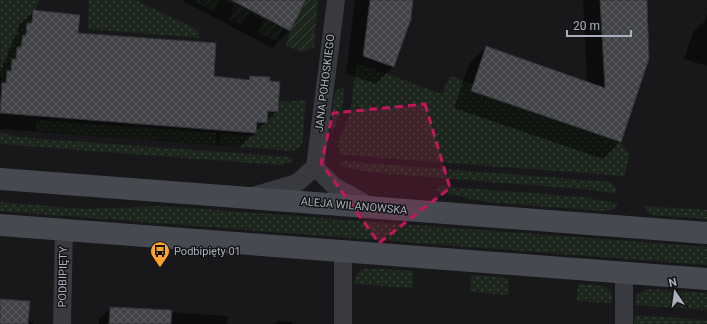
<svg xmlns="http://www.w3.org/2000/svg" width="707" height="324" font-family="Roboto,sans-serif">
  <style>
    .grass { fill: url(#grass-dots) }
    .garden { fill: url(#garden-furrows) }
    .shadow { fill: #0007 }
    .building { fill: url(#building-cross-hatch); stroke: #313236 }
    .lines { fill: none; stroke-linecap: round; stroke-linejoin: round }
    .street { stroke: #383a3f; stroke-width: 18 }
    .secondary { stroke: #464950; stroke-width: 22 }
    .marked { fill: #c2185b; fill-opacity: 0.2; stroke: #c2185b; stroke-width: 3; stroke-dasharray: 8 5; stroke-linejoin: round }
    .labels { text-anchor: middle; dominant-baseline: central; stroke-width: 3; stroke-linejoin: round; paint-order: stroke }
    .street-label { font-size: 11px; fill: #a9b0bb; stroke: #131315 }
    .poi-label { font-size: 11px; fill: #a9b0bb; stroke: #131315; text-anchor: start }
  </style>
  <defs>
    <pattern id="grass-dots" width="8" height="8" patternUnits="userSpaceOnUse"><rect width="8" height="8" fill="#1d261d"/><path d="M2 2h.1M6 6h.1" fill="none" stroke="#3b433c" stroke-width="1.8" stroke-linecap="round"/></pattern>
    <pattern id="garden-furrows" width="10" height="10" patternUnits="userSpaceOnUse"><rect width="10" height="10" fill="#1d261d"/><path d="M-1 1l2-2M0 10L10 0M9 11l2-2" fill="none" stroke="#3b433c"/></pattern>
    <pattern id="building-cross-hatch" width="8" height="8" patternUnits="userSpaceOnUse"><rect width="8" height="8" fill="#414347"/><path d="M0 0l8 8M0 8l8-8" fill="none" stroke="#5a5c60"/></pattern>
  </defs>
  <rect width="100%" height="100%" fill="#18181a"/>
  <g class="grass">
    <polygon points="0,0 39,0 35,11 33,11 32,23 27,23 26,35 23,35 21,47 17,47 16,59 12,59 11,71 6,83 2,83 1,95"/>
    <polygon points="89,0 135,0 194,28 199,32 200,38 88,29"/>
    <polygon points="357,63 442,94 450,76 473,84 471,91 621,142 630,155 626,168 625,176 344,155 339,153 338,142 350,113"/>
    <polygon points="345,86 342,110 331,135 334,96 336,91"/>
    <polygon points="306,99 302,144 298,149 292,151 220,145 221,134 255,136 257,122 268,111 278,112 279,101 289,102"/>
    <polygon points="36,120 216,133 215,145 36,131"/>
    <polygon points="0,132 16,137 290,157 294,161 281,165 0,144"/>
    <polygon points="342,161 610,182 616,188 615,194 593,190 367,172 339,165"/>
    <polygon points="438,186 583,197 619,204 613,209 604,211 486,202 437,191"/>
    <polygon points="0,202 85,209 163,206 707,247 707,265 0,211"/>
    <polygon points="644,206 707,210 707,219 652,215 647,212"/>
    <polygon points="365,268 413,271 413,288 354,284 357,273"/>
    <polygon points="471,275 508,278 509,295 470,292"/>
    <polygon points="581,284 603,286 608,288 612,295 612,303 577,301 578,285"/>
    <polygon points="647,289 707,293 707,310 635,305 636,295"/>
    <polygon points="635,315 707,320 707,324 634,324"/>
  </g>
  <g class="garden">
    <polygon points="196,0 219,0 215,10 213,11 196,3"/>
    <polygon points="225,0 229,0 283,28 278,42 258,33 263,20 250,13 242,25 229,19 234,5"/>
    <polygon points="306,0 318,0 314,47 303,52 286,46 291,30"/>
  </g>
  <g class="shadow">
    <polygon points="181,0 305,0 289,31 272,48"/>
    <polygon points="355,0 412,0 410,19 393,67 376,84 346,74"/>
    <polygon points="583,0 646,0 648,59 620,142 603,159 454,108 469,64 486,47 587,83"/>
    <polygon points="33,12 77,34 213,77 246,80 250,77 277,112 240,147 0,129 0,72 2,70 3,63 7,58 8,50 12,46 13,38 18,34 18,26"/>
    <polygon points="707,13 707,66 684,59 693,32 702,23 704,23"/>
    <polygon points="0,300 28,321 33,322 33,324 0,324"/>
    <polygon points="111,308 228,316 227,324 99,324 99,319"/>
    <polygon points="277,321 293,322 292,324 274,324"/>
  </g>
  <g class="building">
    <polygon points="231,0 306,0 290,31"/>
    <polygon points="370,0 413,0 411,19 394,67 363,56"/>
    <polygon points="600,0 647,0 649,59 621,142 471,91 486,46 605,88"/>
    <polygon points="33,10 80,15 78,33 216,43 214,76 249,80 250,76 270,77 270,81 280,82 278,112 268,111 267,123 257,122 256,133 0,113 2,83 6,83 7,71 11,71 12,59 16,59 17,47 21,47 23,35 26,35 27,23 32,23"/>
    <polygon points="0,299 30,301 28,324 0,324"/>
    <polygon points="110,307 172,310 171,324 109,324"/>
  </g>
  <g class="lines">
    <g class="street">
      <polyline points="315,167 336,0"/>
      <polyline points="253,196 297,183 315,167 334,186 370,206"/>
      <polyline points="343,251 343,324"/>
      <polyline points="62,324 64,230"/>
      <polyline points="624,324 624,273"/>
    </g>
    <g class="secondary">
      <polyline points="0,179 707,233"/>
      <polyline points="0,225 707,279"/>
    </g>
  </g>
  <path class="marked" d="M425,104L450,188L379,243L321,163L333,113Z"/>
  <defs>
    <g id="bus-pin" transform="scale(1)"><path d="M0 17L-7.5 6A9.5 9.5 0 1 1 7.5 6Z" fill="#ffa32b" stroke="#131315"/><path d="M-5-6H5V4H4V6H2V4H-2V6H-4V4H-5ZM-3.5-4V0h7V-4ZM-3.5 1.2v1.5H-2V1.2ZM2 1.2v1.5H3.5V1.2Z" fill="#111"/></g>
  </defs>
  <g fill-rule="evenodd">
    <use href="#bus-pin" x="160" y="251"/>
  </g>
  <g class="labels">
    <g class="street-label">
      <text transform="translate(325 83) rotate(-83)">JANA POHOSKIEGO</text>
      <text transform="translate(354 206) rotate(5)">ALEJA WILANOWSKA</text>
      <text transform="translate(63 277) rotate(-89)">PODBIPIĘTY</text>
    </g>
    <g class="poi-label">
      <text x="174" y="251">Podbipięty 01</text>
    </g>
  </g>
  <g transform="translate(675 292) rotate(347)" stroke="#131315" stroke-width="3" paint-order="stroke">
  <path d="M0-3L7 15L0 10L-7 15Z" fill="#a9b0bb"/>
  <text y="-6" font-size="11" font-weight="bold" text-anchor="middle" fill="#a9b0bb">N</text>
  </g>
  <path d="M567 30v6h64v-6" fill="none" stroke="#a9b0bb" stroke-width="2"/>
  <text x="573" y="30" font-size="12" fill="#a9b0bb" stroke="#131315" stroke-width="3" paint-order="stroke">20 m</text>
</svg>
